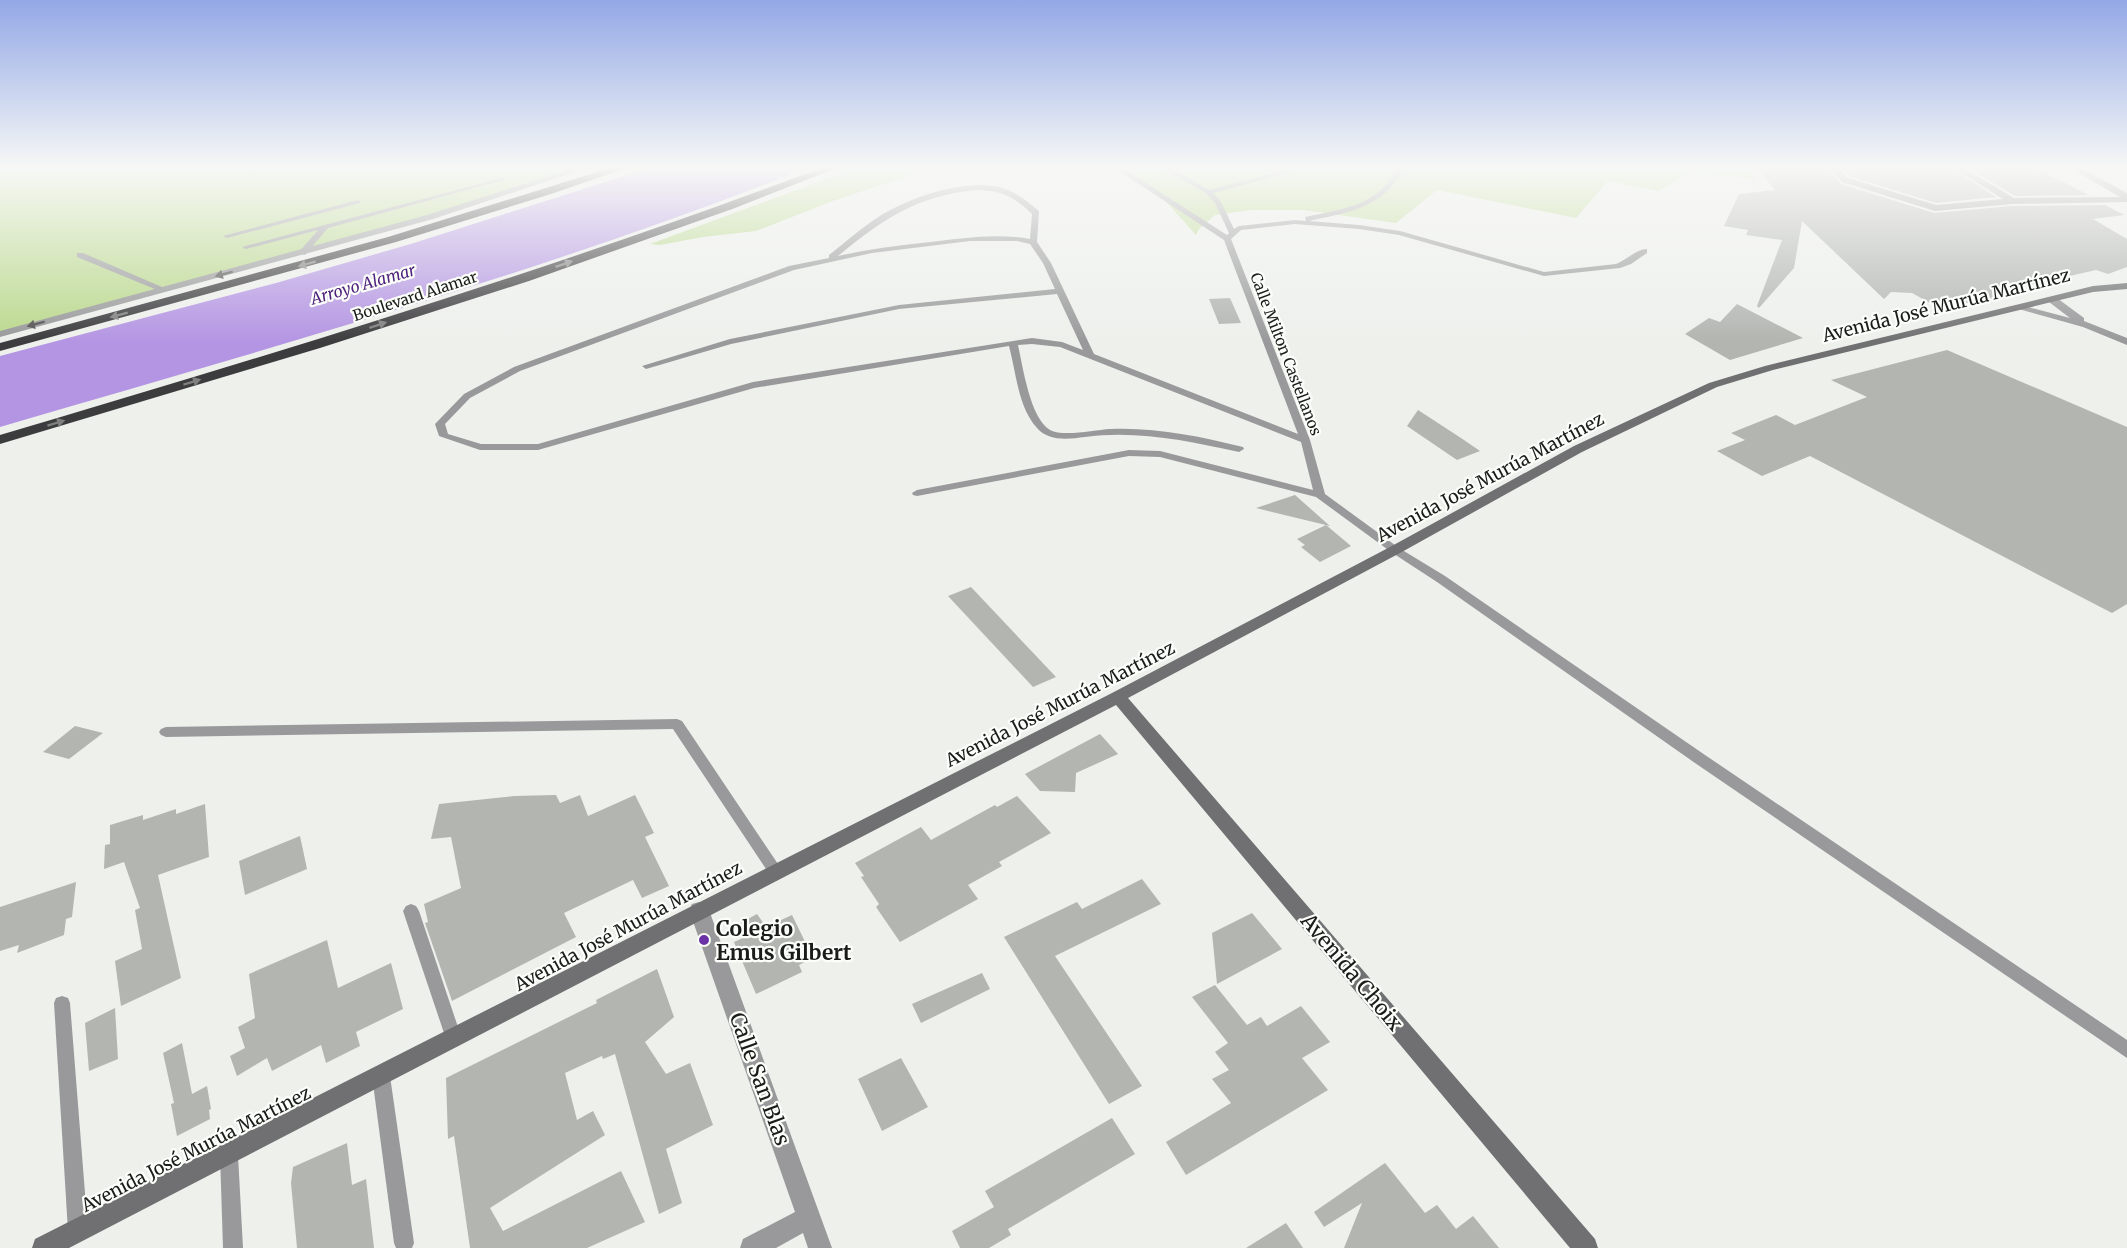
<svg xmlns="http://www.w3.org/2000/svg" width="2127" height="1248" font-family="Merriweather,serif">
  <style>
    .green { fill: #bad88c }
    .water { fill: #b495e3 }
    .building { fill: #b3b5b1 }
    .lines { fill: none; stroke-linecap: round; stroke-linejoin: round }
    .lane { fill: #99999b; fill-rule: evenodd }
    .street { fill: #99999b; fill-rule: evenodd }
    .secondary { fill: #707072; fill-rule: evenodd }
    .highway { fill: #3c3b3e; fill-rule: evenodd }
    .oneway { fill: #7f7f7f }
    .oneway2 { fill: #545454 }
    .poi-dot { fill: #6b32a8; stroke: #fcfef9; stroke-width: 2 }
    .labels { text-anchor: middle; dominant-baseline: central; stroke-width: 4.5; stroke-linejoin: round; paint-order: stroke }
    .far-street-label { font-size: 15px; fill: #1b1c1a; stroke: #fcfef9 }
    .far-water-label { font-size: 16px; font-style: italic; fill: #4f237d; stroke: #fcfef9 }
    .street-label { font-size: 18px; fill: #1b1c1a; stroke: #fcfef9 }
    .near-poi-label { font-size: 21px; font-weight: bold; fill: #1b1c1a; stroke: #fcfef9; text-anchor: start }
    .near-street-label { font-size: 21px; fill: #1b1c1a; stroke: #fcfef9 }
  </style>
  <rect width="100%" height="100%" fill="#eef0ec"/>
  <g class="green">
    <polygon points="0,167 566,167 579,169 430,217 0,334"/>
    <polygon points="859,167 935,167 833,201 756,231 703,237 660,245 650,244"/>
    <polygon points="1125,167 1747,167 1758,179 1690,173 1658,191 1608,181 1576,218 1437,190 1396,223 1303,210 1251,210 1215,215 1199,229 1196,235 1159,194"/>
  </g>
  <path class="water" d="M652,167H809C546,272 272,347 0,427V356L276,283L414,243Z"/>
  <g class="building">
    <polygon points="1756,167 1825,167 1841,184 1934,213 2012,206 2105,205 2124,215 2093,219 2127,239 2127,267 2108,274 2096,270 2008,290 2019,294 1939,308 1912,293 1891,292 1884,299 1802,221 1794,268 1759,308 1757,306 1782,240 1746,235 1748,230 1724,226 1739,194 1775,190"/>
    <polygon points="1840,167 1950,167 1996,197 1936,203 1849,176"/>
    <polygon points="1967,167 2035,167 2088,195 2015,196"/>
    <polygon points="1230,298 1241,323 1219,324 1209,299"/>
    <polygon points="1737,304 1803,338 1730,360 1685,334 1709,318 1720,322"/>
    <polygon points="1947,350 2127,427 2127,604 2112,613 1810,456 1762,476 1717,451 1745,440 1731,433 1776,415 1795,425 1867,397 1831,380"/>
    <polygon points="1418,410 1461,438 1480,451 1457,460 1407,426"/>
    <polygon points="1295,495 1330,526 1256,508"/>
    <polygon points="1326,525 1351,546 1320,562 1301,547 1305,545 1297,539"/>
    <polygon points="971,587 1056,677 1033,687 948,596"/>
    <polygon points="75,726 103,733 69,759 43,752"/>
    <polygon points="1100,734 1118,754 1076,773 1075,792 1040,791 1025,774"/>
    <polygon points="556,795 560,803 580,795 588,816 635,795 654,833 645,837 669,886 642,898 633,880 564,913 576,937 452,1001 425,923 428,922 424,904 461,888 451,837 431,839 439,804 514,796"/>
    <polygon points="1017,796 1051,833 999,862 1002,866 968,885 978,899 900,942 876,907 879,904 861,877 864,876 855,863 921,827 931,840 995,805 997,807"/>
    <polygon points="205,804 209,857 158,875 181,978 121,1006 115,961 142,949 135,910 140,908 124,862 104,869 105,845 110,844 110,825 143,815 143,820 176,809 176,814"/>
    <polygon points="300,836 307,869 245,895 239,861"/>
    <polygon points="1142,879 1161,904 1055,956 1142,1086 1109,1104 1004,937 1077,902 1082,909"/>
    <polygon points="76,882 72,917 66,919 64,935 17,953 19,945 0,951 0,907"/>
    <polygon points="1252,913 1282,949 1217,984 1212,933"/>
    <polygon points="757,914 766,927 792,915 813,958 799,965 802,972 756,994 734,942 743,938 735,926"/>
    <polygon points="327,940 338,988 391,963 403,1009 356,1032 360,1046 326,1063 321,1045 272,1071 267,1058 237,1076 230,1056 245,1048 238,1027 255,1018 249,974"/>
    <polygon points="657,969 674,1017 645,1042 666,1074 690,1063 713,1125 666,1149 682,1203 659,1214 615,1054 603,1059 602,1056 565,1073 577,1120 593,1111 605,1135 490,1208 503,1231 621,1171 645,1222 587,1248 470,1248 454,1136 448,1139 446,1078 597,1003 596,1000"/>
    <polygon points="982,973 990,989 921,1023 912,1004"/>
    <polygon points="1215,985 1247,1025 1261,1017 1267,1026 1301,1006 1330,1042 1302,1058 1328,1090 1186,1175 1166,1142 1231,1103 1212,1079 1229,1070 1215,1052 1228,1043 1192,997"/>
    <polygon points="115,1008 118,1059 89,1071 85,1023"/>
    <polygon points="182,1043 192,1094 207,1086 211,1109 209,1110 210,1119 177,1136 171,1104 174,1103 163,1053"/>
    <polygon points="901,1058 928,1107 882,1131 858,1079"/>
    <polygon points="1112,1118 1135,1154 1008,1229 1011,1235 989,1248 960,1248 952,1231 994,1207 985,1191"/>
    <polygon points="347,1143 352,1185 366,1179 374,1248 297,1248 291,1183 293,1167"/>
    <polygon points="1385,1163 1425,1213 1437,1205 1456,1229 1473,1216 1499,1248 1344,1248 1362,1203 1324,1227 1314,1212"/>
    <polygon points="1286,1223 1303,1248 1246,1248"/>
  </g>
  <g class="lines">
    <g class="lane">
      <path d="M1113,167H1121L1227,235L1229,233L1215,203L1206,193L1161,167H1169L1209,190L1286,170L1288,167H1295L1290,172L1213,193L1221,202L1234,229L1239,226L1295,220L1306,221L1305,217C1343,209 1379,206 1398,167H1404C1385,208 1349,212 1309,221L1359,225L1400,231L1544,272L1616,264C1626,260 1637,249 1647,249V253L1631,264L1620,268L1544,276L1399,235L1359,229L1295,224L1241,230L1231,239L1310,440L1325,494L1399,548L1445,576L1705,755L2127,1040V1058L1695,763L1437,582L1391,552L1316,497L1160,457L1129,456L917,496L913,495L912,493L917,490L1129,450L1160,451L1313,490L1301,442L1060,347L1032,344L1018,345C1023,367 1030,418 1050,430C1063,437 1095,430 1110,429C1154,427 1199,436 1243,447L1244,449L1239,452C1188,441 1137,430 1085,437C1069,439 1049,442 1037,428C1018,407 1016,372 1009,346L754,388L538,450H480L439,436L435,424L464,394L514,367L789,266L829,258V255C846,242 862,227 880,216C912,196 972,176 1008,190C1020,195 1029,203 1039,211L1037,242L1051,263L1094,354L1298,434L1224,240ZM976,190C1000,190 1015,197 1032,214L1030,239C997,233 963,238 931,242C900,245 869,249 838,256C883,219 916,196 976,190ZM970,241H1017L1030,244L1043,263L1055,289L899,305L730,339L642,366L646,369L731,344L899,309L1057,294L1083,350L1062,342L1032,338L753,382L538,444H481L448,434L445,424L470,398L520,371L794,270L872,253Z"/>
      <polygon points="502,178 507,179 328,228 305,255 298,253 318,230 246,249 242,247"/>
      <polygon points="358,200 360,201 360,203 227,238 223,236"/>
      <polygon points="77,253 83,253 169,290 162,292 77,257"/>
      <polygon points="677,719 682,721 780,867 782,871 780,875 775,877 770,875 673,729 166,737 161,735 159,732 161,729 166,727"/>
      <polygon points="411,904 416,906 419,911 462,1039 460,1045 454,1047 448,1045 446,1039 403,911 406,906"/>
      <polygon points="62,996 68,998 70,1003 88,1231 85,1238 78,1241 71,1238 68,1231 54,1003 56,998"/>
      <polygon points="381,1068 387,1070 390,1076 414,1243 412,1248 396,1248 394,1243 372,1076 375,1070"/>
      <polygon points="229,1146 235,1149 238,1155 243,1248 223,1248 220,1155 223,1149"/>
    </g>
    <g class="street">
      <polygon points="577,167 590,167 433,219 0,337 0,331 427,215"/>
      <polygon points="1827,167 1836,167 1848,178 1936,205 2003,199 1952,167 1962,167 2014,198 2120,197 2069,167 2079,167 2127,193 2127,202 2012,204 1935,211 1842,182"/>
      <polygon points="2049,298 2057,298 2084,318 2084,321 2127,338 2127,345 2083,327 2015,308 2020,305 2070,318 2049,302"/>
      <polygon points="699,902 706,904 709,910 832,1248 808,1248 803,1233 776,1248 740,1248 743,1239 795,1212 689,910 692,904"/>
    </g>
    <polygon class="secondary" points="2127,283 2127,289 2093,292 1773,370 1717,387 1582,452 1400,553 1128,698 1595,1239 1598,1248 1570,1248 1116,705 69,1248 32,1248 35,1239 1112,693 1390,547 1574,446 1709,383 1765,366 2093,286"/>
    <g class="highway">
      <polygon points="613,167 629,167 551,194 396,242 0,351 0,343 388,237"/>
      <path d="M824,167H839L735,208L529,281L320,348L0,444V435C277,353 554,269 824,167Z"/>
    </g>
  </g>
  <defs><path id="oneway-solid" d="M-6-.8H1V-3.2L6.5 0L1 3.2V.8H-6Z" transform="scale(1.5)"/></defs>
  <g class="oneway">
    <use href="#oneway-solid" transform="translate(307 264) rotate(164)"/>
    <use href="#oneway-solid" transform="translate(564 264) rotate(-19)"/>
    <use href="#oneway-solid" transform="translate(119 315) rotate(165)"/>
    <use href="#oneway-solid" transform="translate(378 325) rotate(-18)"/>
    <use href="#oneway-solid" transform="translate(192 382) rotate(-17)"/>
    <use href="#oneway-solid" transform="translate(56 423) rotate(-17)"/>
  </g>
  <g class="oneway2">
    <use href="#oneway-solid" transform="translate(224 274) rotate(165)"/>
    <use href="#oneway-solid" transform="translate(36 324) rotate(165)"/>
  </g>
  <linearGradient id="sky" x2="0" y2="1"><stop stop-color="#93a8e6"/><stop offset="0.49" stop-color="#f7f8f6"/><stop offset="1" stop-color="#f7f8f6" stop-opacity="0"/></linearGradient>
  <rect width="2127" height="342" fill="url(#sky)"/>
  <circle class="poi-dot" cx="704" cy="940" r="6"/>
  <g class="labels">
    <g class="far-street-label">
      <text transform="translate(415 296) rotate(-18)">Boulevard Alamar</text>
      <text transform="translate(1286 354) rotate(69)">Calle Milton Castellanos</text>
    </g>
    <g class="far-water-label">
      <text transform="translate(363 284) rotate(-16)">Arroyo Alamar</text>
    </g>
    <g class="street-label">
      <text transform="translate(1946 305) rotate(-14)">Avenida José Murúa Martínez</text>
      <text transform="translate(1490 477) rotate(-28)">Avenida José Murúa Martínez</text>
      <text transform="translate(1060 704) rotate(-27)">Avenida José Murúa Martínez</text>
      <text transform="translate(628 926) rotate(-28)">Avenida José Murúa Martínez</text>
      <text transform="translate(196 1149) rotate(-27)">Avenida José Murúa Martínez</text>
    </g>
    <g class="near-poi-label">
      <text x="716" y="928">Colegio<tspan x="716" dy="24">Emus Gilbert</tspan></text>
    </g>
    <g class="near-street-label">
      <text transform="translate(1352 972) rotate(50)">Avenida Choix</text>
      <text transform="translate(760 1079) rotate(70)">Calle San Blas</text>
    </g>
  </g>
</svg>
